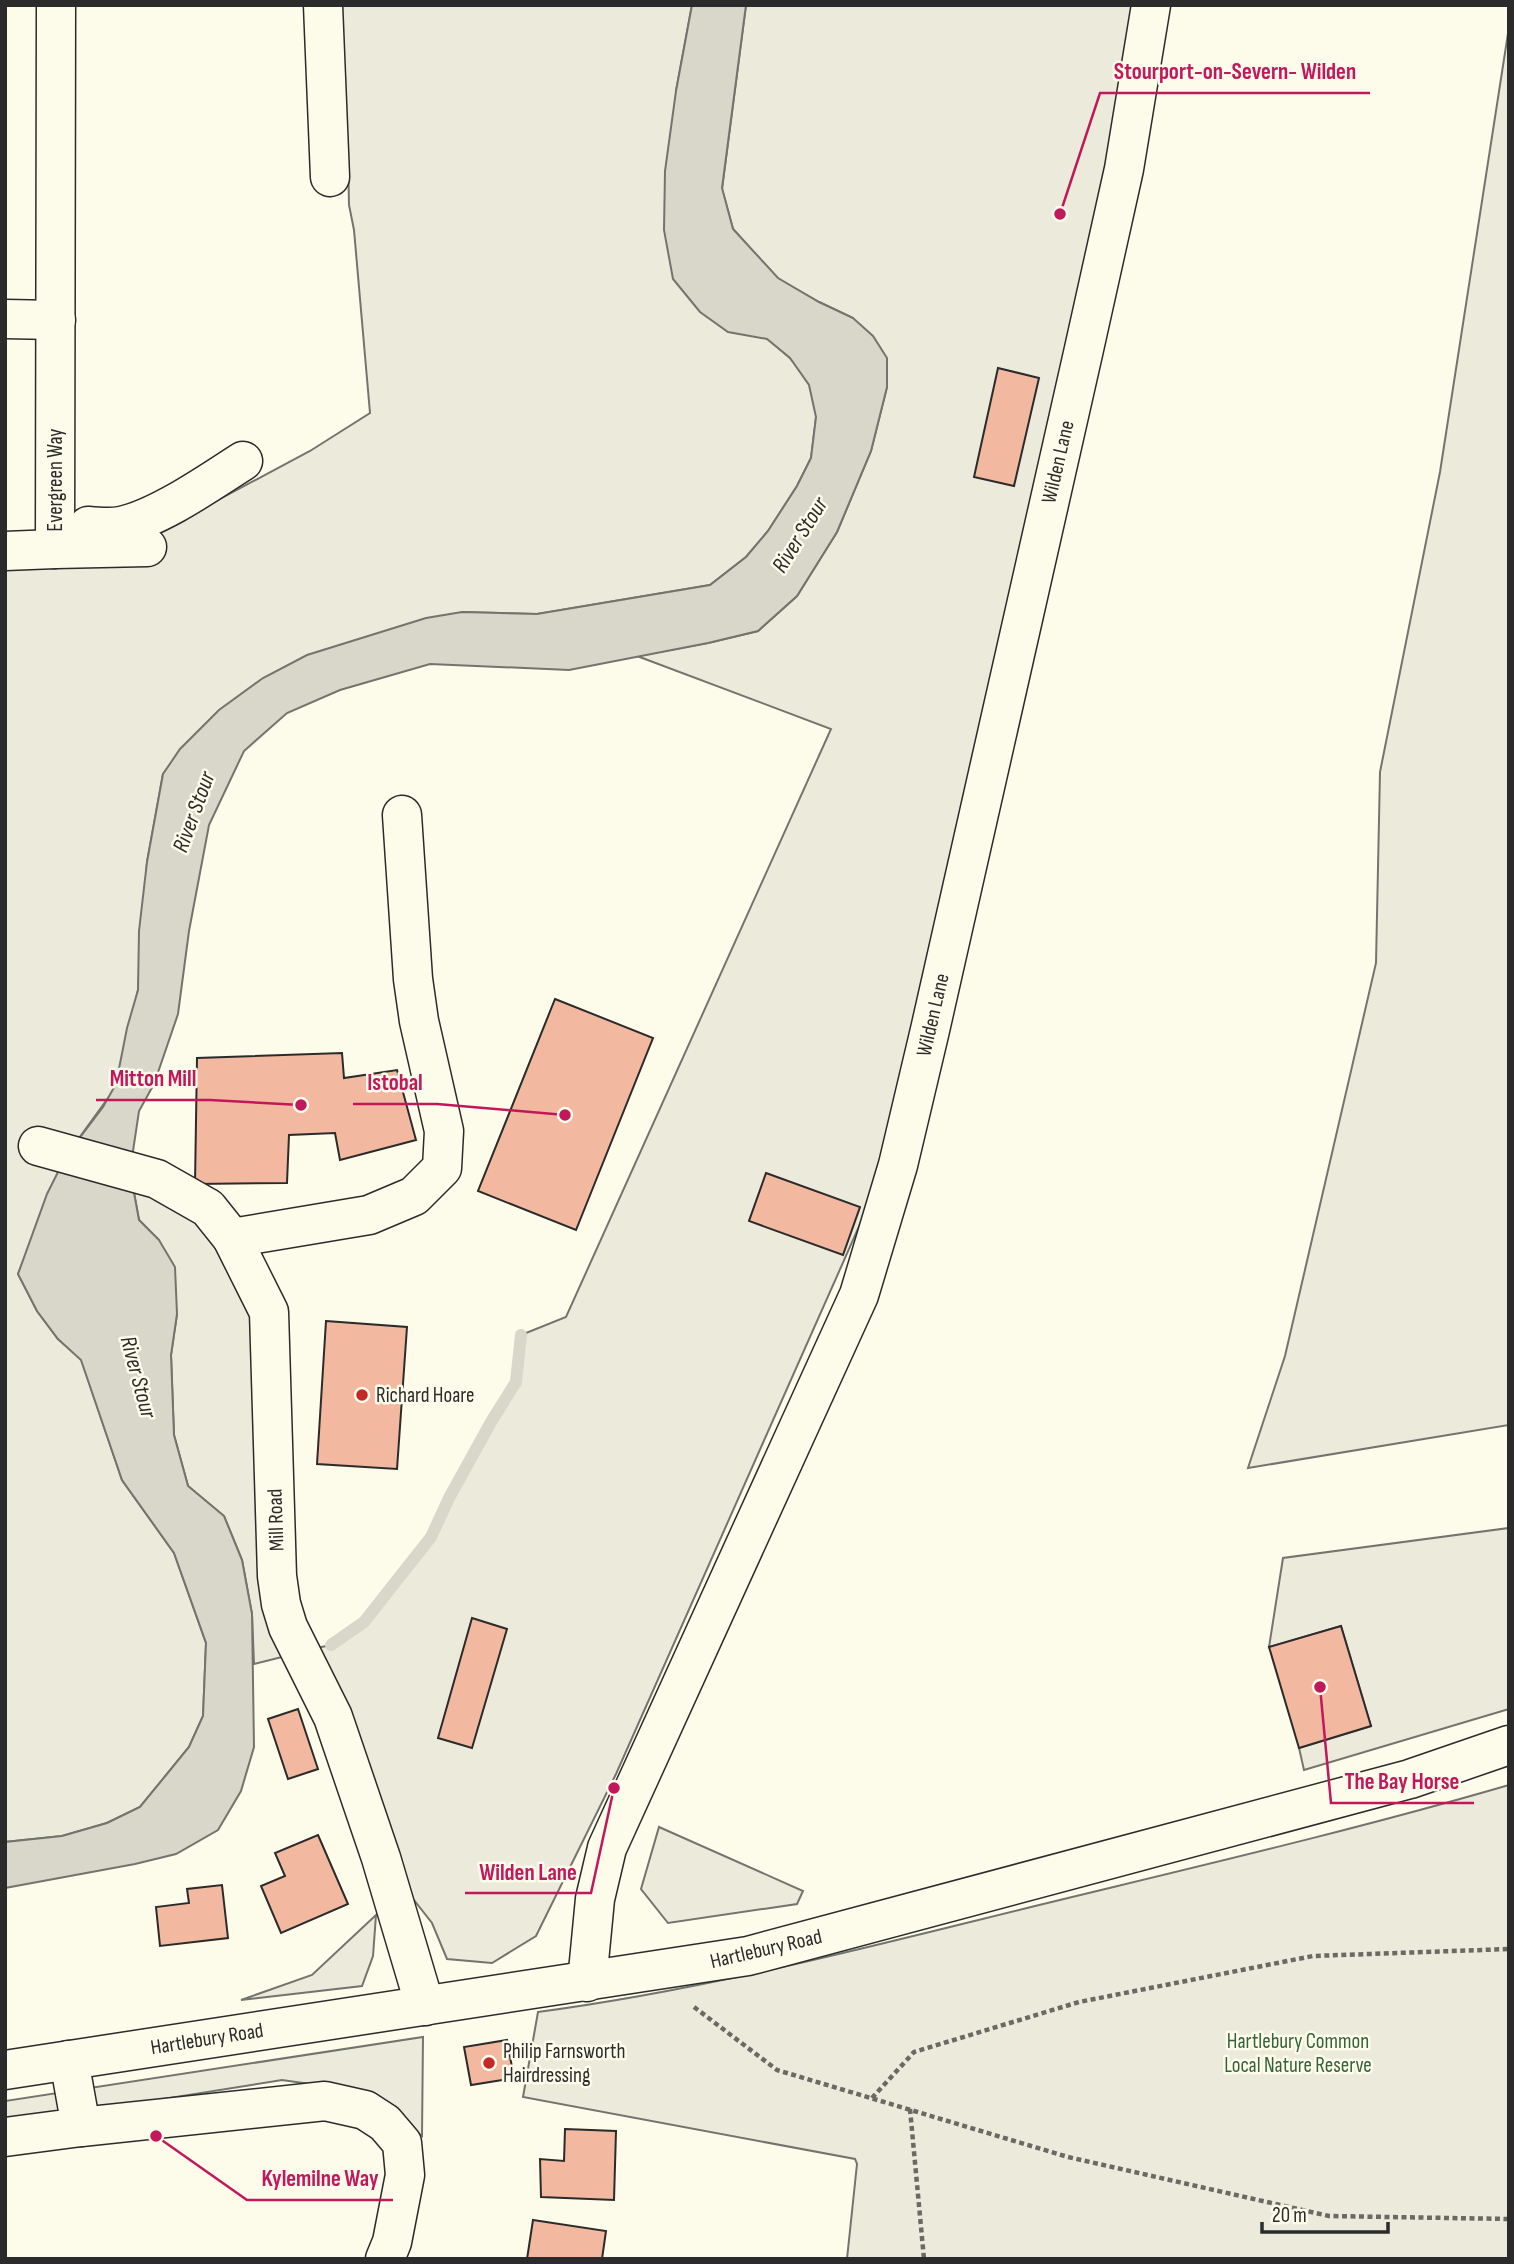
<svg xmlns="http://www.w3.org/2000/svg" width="1514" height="2264" font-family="'Sofia Sans Condensed',sans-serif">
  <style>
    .green { fill: #ecebdb; stroke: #74746e; stroke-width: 2 }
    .parking { fill: #eceadb; stroke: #74746e; stroke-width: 2 }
    .water { fill: #d8d7c9; stroke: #74746e; stroke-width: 2 }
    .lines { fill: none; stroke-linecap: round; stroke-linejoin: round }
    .stream { stroke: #d8d7c9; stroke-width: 12 }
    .building { fill: #f2b8a0; stroke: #2b2b2b; stroke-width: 2 }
    .minor-casing { stroke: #2b2b2b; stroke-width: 41 }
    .major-casing { stroke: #2b2b2b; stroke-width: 41 }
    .path { stroke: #6a6964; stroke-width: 4.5; stroke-dasharray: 5 3.5; stroke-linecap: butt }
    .minor { stroke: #fdfbea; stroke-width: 38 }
    .major { stroke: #fdfbea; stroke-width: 38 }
    .poi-dot { fill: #c62828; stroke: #fdfbea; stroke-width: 2.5 }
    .labels { text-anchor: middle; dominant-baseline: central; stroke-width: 5; stroke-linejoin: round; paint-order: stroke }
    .street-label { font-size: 21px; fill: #2b2b2b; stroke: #fdfbea }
    .poi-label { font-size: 21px; fill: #2b2b2b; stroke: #fdfbea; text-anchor: start }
    .park-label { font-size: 21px; fill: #34623c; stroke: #fdfbea }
    .water-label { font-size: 23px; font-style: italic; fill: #2b2b2b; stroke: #fdfbea }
    .leader { fill: none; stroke: #c2185b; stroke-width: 2.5 }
    .callout-dot { fill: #c2185b; stroke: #fdfbea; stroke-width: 2.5 }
    .callout-label { font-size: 23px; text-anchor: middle; font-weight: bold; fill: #c2185b; stroke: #fdfbea; stroke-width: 5; stroke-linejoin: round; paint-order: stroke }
  </style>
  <rect width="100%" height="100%" fill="#fdfbea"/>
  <g class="green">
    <polygon points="335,5 692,5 676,91 731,332 767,338 790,358 815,387 816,417 811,458 797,486 768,531 746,557 710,585 537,614 462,612 163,774 147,862 138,990 116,1087 66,1156 18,1274 37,1311 58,1339 81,1359 122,1480 174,1553 206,1643 203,1716 189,1747 140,1807 107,1823 62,1836 5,1842 5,551 154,534 310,451 370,413 354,230 349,205 348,155"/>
    <polygon points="746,5 1151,5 967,862 865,1213 616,1774 536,1936 492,1963 447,1959 432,1923 381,1858 302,1652 254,1664 252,1614 242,1560 224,1516 188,1486 174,1435 171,1355 177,1314 159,1240 139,1220 130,1171 157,1179 251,1274 302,1651 331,1645 364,1622 431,1537 449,1498 491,1422 516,1382 521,1335 566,1317 831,729 637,656 708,643 758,631 797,596 837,532 871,451 887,387 853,318 819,302 778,279 733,229 722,189"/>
    <polygon points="1509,27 1509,1425 1248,1468 1285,1356 1376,963 1380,772 1440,472"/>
    <path d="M1509,1785V2259H847L857,2164L855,2159L523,2097L538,2012C705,1990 868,1947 1031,1907C1191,1868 1351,1831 1509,1785Z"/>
    <polygon points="659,1827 803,1891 797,1904 668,1923 641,1889"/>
    <polygon points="376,1915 373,1956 362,1986 241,2000 312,1975"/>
    <polygon points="423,2037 422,2136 367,2092 282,2080 107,2108 5,2120 5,2101"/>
  </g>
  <polygon class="parking" points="1509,1528 1509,1709 1304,1770 1299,1748 1371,1726 1341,1626 1269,1647 1283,1558"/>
  <polygon class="water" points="692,5 746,5 722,188 733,229 778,278 819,302 853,318 873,336 887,358 887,387 871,451 837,532 797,596 758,631 708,643 569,670 430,664 340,690 287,713 244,751 209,825 189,931 178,1014 154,1084 139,1111 130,1171 139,1220 159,1240 175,1267 177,1314 171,1355 174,1435 188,1486 224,1516 242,1560 252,1614 254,1747 241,1791 218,1830 176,1854 135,1864 5,1888 5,1842 62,1836 107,1823 140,1807 189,1747 203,1716 206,1643 174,1553 122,1480 81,1360 58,1339 37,1311 18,1274 47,1194 66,1156 103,1107 116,1084 127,1028 138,990 139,931 147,862 163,774 180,749 219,710 263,678 307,655 426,618 462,612 537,614 710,585 746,557 768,531 797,486 811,458 816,417 809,385 790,358 767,339 728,332 700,312 673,279 664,230 665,171 676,91"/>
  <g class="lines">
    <polyline class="stream" points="331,1645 364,1622 431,1537 449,1498 491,1422 516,1382 521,1335"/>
  </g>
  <g class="building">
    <polygon points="998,368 1039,378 1014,486 974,477"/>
    <polygon points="555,999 653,1038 576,1230 478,1191"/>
    <polygon points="342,1053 344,1078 397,1070 416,1140 340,1160 335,1133 289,1135 287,1183 195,1184 197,1058"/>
    <polygon points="766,1173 860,1207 843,1255 749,1221"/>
    <polygon points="326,1321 407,1327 397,1469 317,1464"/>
    <polygon points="472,1618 507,1629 472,1748 438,1738"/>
    <polygon points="1341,1626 1371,1726 1299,1748 1269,1647"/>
    <polygon points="298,1709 318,1769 288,1779 268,1719"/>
    <polygon points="318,1835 348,1904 281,1933 261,1886 285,1876 275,1853"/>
    <polygon points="222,1885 228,1938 160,1946 156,1907 189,1903 187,1889"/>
    <polygon points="507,2040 514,2078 471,2085 464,2047"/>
    <polygon points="565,2129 616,2131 614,2200 541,2197 540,2159 564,2161"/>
    <polygon points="533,2220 606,2231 602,2259 527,2259"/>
  </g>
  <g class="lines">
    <g class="minor-casing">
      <g id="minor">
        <polyline points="56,5 55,549 147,547"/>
        <polyline points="323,5 330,177"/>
        <polyline points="5,319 56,320"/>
        <path d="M88,526C99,527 111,528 121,526C159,518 210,482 243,461"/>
        <polyline points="5,551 55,549"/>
        <polyline points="38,1146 157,1179 208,1208 232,1238 269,1312 277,1576 281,1604 288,1627 333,1717 381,1858 425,2006"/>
        <polyline points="232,1238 369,1215 414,1196 442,1168 444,1131 419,1021 413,979 402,815"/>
        <polyline points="587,1982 595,1899 607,1848 859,1295 898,1165 930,1030 1084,349 1124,169 1151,5"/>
        <polyline points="81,2127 325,2101 365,2110 385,2123 402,2143 405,2175 392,2242 385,2259"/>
        <polyline points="5,2137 81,2127 69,2060"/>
      </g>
    </g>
    <g class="major-casing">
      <polyline id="major" points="5,2070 748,1956 1410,1779 1509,1745"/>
    </g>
    <g class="path">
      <polyline points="694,2007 777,2070 1068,2157 1329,2216 1509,2219"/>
      <polyline points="872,2098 914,2052 1079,2002 1313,1956 1509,1949"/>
      <polyline points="910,2109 924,2259"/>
    </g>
    <use href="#minor" class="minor"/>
    <use href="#major" class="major"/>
  </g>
  <g class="poi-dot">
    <circle cx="362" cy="1395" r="7"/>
    <circle cx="489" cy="2063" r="7"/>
  </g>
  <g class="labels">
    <g class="street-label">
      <text transform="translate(1058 462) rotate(-77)">Wilden Lane</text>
      <text transform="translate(55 480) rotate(-90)">Evergreen Way</text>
      <text transform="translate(933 1015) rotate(-77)">Wilden Lane</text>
      <text transform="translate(276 1520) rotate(-92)">Mill Road</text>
      <text transform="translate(766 1949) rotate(-13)">Hartlebury Road</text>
      <text transform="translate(207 2039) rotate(-9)">Hartlebury Road</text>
    </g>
    <g class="poi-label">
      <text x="376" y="1395">Richard Hoare</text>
      <text x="503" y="2051">Philip Farnsworth<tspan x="503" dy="24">Hairdressing</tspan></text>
    </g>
    <g class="park-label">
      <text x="1298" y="2041">Hartlebury Common<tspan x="1298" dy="24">Local Nature Reserve</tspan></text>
    </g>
    <g class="water-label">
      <text transform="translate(800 535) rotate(-58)">River Stour</text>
      <text transform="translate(194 812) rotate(-70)">River Stour</text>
      <text transform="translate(138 1377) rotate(75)">River Stour</text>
    </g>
  </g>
  <path class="leader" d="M1060 214L1100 93H1370M301 1105L210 1100H96M565 1115L437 1104H353M1320 1687L1331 1803H1474M614 1788L591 1893H465M156 2136L247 2200H393"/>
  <g class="callout-dot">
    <circle cx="1060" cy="214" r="7"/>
    <circle cx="301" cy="1105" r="7"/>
    <circle cx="565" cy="1115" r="7"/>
    <circle cx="1320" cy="1687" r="7"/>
    <circle cx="614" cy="1788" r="7"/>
    <circle cx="156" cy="2136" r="7"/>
  </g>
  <g class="callout-label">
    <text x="1235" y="79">Stourport-on-Severn- Wilden</text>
    <text x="153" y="1086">Mitton Mill</text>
    <text x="395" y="1090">Istobal</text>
    <text x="1402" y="1789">The Bay Horse</text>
    <text x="528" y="1880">Wilden Lane</text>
    <text x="320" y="2186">Kylemilne Way</text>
  </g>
  <rect width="1514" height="2264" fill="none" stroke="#2b2b2b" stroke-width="14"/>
  <path d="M1262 2222v10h126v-10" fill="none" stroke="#2b2b2b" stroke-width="3.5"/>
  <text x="1272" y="2222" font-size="21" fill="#2b2b2b" stroke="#fdfbea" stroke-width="5" paint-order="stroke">20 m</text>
</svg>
